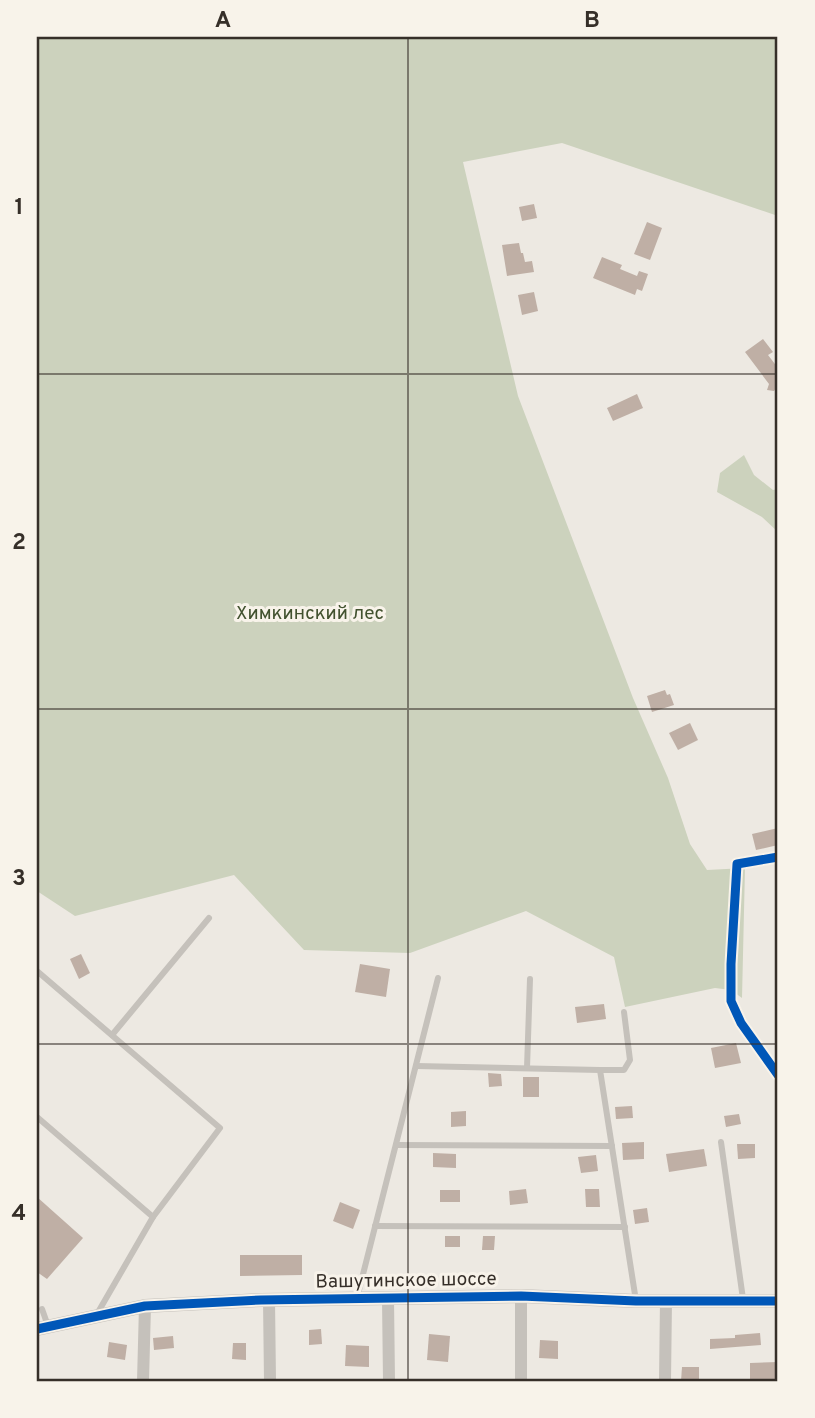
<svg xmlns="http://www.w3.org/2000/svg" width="815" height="1418" font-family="Overpass,sans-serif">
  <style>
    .green { fill: #ccd2bd }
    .building { fill: #bfafa5 }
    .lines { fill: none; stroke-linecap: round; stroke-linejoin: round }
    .service { stroke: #c5c1bb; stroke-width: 6 }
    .minor { stroke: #c5c1bb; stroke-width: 12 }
    .tertiary { stroke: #c5c1bb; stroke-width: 14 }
    .cycleway-casing { stroke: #f8f3ea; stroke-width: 13 }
    .cycleway { stroke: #0057b8; stroke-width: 9 }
    .grid { fill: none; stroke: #362f29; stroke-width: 2; stroke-opacity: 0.55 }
    .labels { text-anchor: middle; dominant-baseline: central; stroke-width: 6; stroke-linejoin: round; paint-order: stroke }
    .park-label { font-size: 19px; fill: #42522f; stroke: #f8f3ea }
    .street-label { font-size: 19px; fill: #362f29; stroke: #f8f3ea }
    .neatline { fill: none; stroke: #362f29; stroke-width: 2.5 }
    .grid-label { font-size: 23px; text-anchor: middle; font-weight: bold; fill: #362f29 }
  </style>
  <rect width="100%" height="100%" fill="#ede9e2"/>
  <g class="green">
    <polygon points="37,37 778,37 778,216 562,143 463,162 518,396 633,698 668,778 690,844 707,870 745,868 742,998 731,990 715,988 625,1007 614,957 526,911 410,953 304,950 234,875 75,916 37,891"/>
    <polygon points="744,455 754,475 773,490 778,489 778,532 762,517 717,492 720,473"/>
  </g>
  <g class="building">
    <polygon points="534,204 537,218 522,221 519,207"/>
    <polygon points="647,222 662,228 650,260 634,254"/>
    <polygon points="519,243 521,253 523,253 525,262 532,261 534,272 507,276 502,245"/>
    <polygon points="602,257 622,265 620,269 637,276 639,271 648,274 642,291 637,289 635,295 593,278"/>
    <polygon points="534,292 538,311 522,315 518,295"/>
    <polygon points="763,339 773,352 768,355 778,368 778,385 774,391 767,390 769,384 745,352"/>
    <polygon points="637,394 643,408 613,421 607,408"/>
    <polygon points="665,690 667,695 670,694 674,705 652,712 647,696"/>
    <polygon points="690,723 698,740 678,750 669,733"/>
    <polygon points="778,828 778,845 756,850 752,834"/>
    <polygon points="81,954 90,973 79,979 70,959"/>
    <polygon points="360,964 390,969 386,997 355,992"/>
    <polygon points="604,1004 606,1019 577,1023 575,1007"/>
    <polygon points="736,1043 741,1063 715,1068 711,1048"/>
    <polygon points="488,1073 501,1074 502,1086 489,1087"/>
    <rect x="523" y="1077" width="16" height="20"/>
    <polygon points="632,1106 633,1118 616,1119 615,1107"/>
    <polygon points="466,1111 466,1126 451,1127 451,1112"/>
    <polygon points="739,1114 741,1124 726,1127 724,1116"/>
    <polygon points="644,1142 644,1159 623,1160 622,1143"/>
    <polygon points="737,1144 755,1144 755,1158 738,1159"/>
    <polygon points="704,1149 707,1166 669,1172 666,1154"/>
    <polygon points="433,1153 456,1154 456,1168 433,1167"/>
    <polygon points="596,1155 598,1171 581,1173 578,1157"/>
    <polygon points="526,1189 528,1203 510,1205 509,1191"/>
    <polygon points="585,1189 599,1189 600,1207 586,1207"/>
    <rect x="440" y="1190" width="20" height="12"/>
    <polygon points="37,1197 83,1238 47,1279 37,1272"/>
    <polygon points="340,1202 360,1210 353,1229 333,1221"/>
    <polygon points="647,1208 649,1222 635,1224 633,1210"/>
    <rect x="445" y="1236" width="15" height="11"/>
    <polygon points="483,1236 495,1236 494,1250 482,1250"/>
    <polygon points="240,1255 302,1255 302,1275 240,1276"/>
    <polygon points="321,1329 322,1344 309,1345 309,1330"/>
    <polygon points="760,1333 761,1345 710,1349 710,1339 735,1338 735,1335"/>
    <polygon points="429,1334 450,1336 448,1362 427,1360"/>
    <polygon points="173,1336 174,1348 154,1350 153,1338"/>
    <polygon points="540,1340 558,1341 558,1359 539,1358"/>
    <polygon points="109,1342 127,1345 125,1360 107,1357"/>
    <polygon points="233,1343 246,1343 246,1360 232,1359"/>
    <polygon points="346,1345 369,1346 369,1367 345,1366"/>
    <polygon points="778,1362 778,1379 750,1380 750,1363"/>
    <polygon points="682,1367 699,1367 699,1381 681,1381"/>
  </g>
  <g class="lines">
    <g class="service">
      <polyline points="37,971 220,1128 153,1217 97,1314"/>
      <polyline points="112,1035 209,918"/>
      <polyline points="416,1066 600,1070 636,1301"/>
      <polyline points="527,1068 530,979"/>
      <polyline points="600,1070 624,1070 630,1060 624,1012"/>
      <polyline points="37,1117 153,1217"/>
      <polyline points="721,1142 743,1299"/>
      <polyline points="396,1145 612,1146"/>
      <polyline points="375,1226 625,1227"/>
      <polyline points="357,1298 438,978"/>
      <polyline points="42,1309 48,1326"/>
    </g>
    <g class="minor">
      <polyline points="778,857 737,864 731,964 731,1001 741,1023 778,1075"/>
      <polyline points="521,1296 521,1381"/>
      <polyline points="388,1299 389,1381"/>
      <polyline points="269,1300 270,1381"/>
      <polyline points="143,1381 145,1306"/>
      <polyline points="665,1381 666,1300"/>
    </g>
    <polyline class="tertiary" points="37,1329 145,1306 261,1300 521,1296 636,1301 778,1301"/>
    <g class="cycleway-casing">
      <g id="cycleway">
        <polyline points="778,857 737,864 731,964 731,1001 741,1023 778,1075"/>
        <polyline points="37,1329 145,1306 261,1300 521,1296 636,1301 778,1301"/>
      </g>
    </g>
    <use href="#cycleway" class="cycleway"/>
  </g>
  <path class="grid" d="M408,37V1381M37,374H778M37,709H778M37,1044H778"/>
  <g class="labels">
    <g class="park-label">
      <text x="310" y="614">Химкинский лес</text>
    </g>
    <g class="street-label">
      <text transform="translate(406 1281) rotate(-1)">Вашутинское шоссе</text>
    </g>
  </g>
  <rect width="815" height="1418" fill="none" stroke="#f8f3ea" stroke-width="77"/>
  <rect x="38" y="38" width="738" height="1342" class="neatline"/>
  <g class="grid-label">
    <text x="223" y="27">A</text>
    <text x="592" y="27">B</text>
    <text x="19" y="214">1</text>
    <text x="19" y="549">2</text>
    <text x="19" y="885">3</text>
    <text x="19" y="1220">4</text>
  </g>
</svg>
